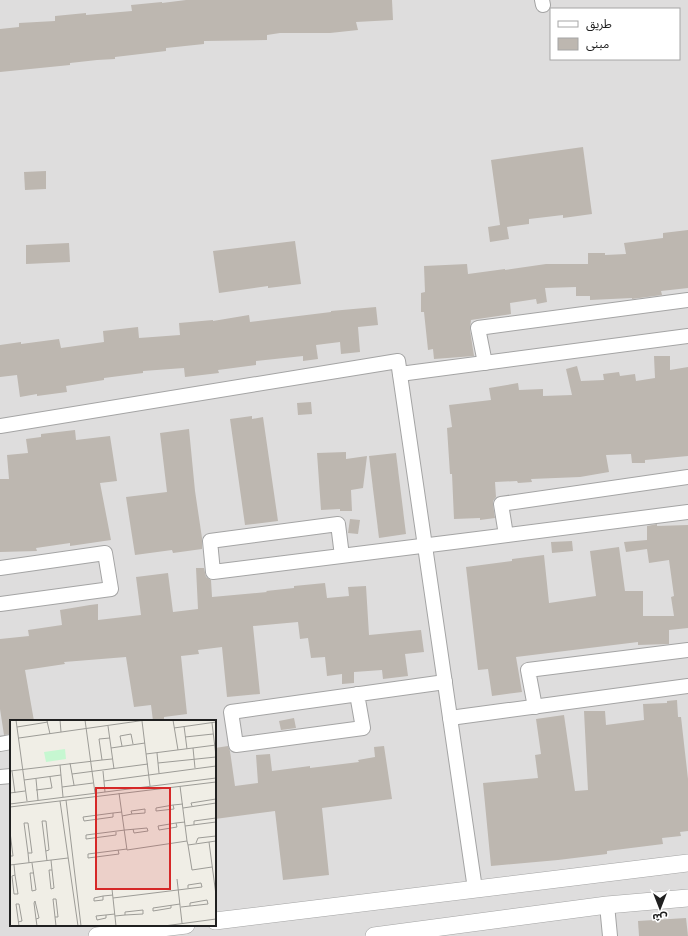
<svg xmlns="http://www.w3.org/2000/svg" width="688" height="936" font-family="Lato,'Noto Sans Arabic',sans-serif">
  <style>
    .residential { fill: #dedddd; fill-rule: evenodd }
    .building { fill: #bdb7b0 }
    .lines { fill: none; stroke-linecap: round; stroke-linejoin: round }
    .minor-casing { stroke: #a4a4a4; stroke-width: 16 }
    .tertiary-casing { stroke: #a4a4a4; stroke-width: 18 }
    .minor { stroke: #fff; stroke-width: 14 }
    .tertiary { stroke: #fff; stroke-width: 17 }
    .inset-road { fill: none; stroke: #9d9c97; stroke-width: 1 }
    .view { fill: #d62828; fill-opacity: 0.15; stroke: #d62828; stroke-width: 2 }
    .inset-edge { fill: none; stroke: #202020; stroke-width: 2 }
  </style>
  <rect width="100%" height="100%" fill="#f0eee6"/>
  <path class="residential" d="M0,0H688V936H0ZM551,9H679V59H551ZM11,721H215V925H11Z"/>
  <g class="building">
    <polygon points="186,0 392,0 393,20 356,22 358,30 330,33 280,33 267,35 267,40 204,41 204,44 166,48 166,51 115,57 115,59 97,60 70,63 70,65 0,72 0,29 19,27 19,23 55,21 55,16 86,13 86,15 132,11 131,5 162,2 162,3"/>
    <polygon points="583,147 592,214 563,218 563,215 529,219 529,224 507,227 509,239 490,242 488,227 500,225 491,160"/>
    <polygon points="46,171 46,189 25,190 24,172"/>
    <polygon points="688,230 688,288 661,291 662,295 632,299 632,298 590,300 590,296 576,296 576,287 545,288 547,302 537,304 536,299 510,303 511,314 471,320 470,330 474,356 434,359 433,349 428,350 424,312 421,312 421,293 425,292 424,266 467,264 468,274 505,269 505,270 546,264 588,264 588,253 605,253 605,255 626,254 624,243 663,238 663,233"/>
    <polygon points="295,241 301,284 268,288 268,286 219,293 213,251"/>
    <polygon points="69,243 70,262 26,264 26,245"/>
    <polygon points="376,307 378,325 358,327 360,352 341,354 340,342 316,345 318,359 303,361 303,356 256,361 256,365 218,370 219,373 185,377 184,368 143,371 143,373 104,378 104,380 66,386 67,392 37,396 37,394 20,397 17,375 0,377 0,345 21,342 21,344 59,339 61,348 104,342 103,331 138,327 139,338 180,335 179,323 213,320 213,321 249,315 250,322 331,312 331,311"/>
    <polygon points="654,356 670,356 670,370 688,367 688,456 645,460 645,463 632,463 631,454 606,455 609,472 580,477 531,479 532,482 518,483 517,481 495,482 496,497 493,501 493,505 495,518 480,520 480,518 454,519 452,474 450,474 447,428 452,427 449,405 491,400 489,388 518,383 519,390 543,389 543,396 572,395 566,369 577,366 581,381 604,380 603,374 619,372 620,376 635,374 636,381 655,378"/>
    <polygon points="311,402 312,414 298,415 297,403"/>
    <polygon points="252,416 252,419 263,417 278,521 245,525 230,419"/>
    <polygon points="189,429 195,491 202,538 202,549 173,553 172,550 135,555 126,497 167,492 160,433"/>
    <polygon points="75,430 76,440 110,436 117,481 100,483 111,540 70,546 70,543 36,548 37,551 0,552 0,479 9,479 7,455 28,453 26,439 41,437 41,434"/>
    <polygon points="346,452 346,459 367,456 363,488 351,490 352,511 340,511 340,509 321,510 317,453"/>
    <polygon points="396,453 406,534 379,538 369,456"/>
    <polygon points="350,519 360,520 358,534 348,533"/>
    <polygon points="657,524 657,526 688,525 688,628 669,630 669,644 638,645 638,642 516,657 522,692 492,696 488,669 478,670 466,567 512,561 512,559 544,555 549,603 596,596 590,551 619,547 625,591 643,591 643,616 674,616 671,597 674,596 669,560 649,563 647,549 626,552 624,542 647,540 647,526"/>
    <polygon points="572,541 573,551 552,553 551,542"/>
    <polygon points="196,568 204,568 206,577 211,580 212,597 267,592 266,591 294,588 294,586 325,583 327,598 349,596 348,587 366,586 369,635 421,630 424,652 405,654 408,676 383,679 382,670 354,672 354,683 342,684 342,674 327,676 325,657 311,658 308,638 300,639 298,622 253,626 260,694 227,697 222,647 198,650 199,654 181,656 187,714 164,717 164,721 153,721 151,705 134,707 126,657 64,662 65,664 25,670 34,721 11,721 11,734 4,735 0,709 0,639 29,636 28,630 62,625 60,610 90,605 98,604 98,620 141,615 136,577 168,573 173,612 198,609"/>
    <polygon points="677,700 678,717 681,717 688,779 688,831 680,832 681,836 662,838 663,844 607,851 607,854 558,860 491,866 483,783 538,778 535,755 541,754 536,719 564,715 575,791 588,790 584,711 605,711 606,725 644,720 643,704 667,703 667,701"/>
    <polygon points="294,718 296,728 281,730 279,721"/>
    <polygon points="228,746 230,751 235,786 258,783 256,755 270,754 272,771 310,766 310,768 359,762 358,760 375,757 374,747 384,746 392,799 322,808 329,875 283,880 275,811 215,819 215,748"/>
    <polygon points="686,918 688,936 639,936 638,921"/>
  </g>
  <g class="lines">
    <g class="minor-casing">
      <g id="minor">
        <polyline points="542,0 543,5"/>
        <polyline points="485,363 478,328 688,300"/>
        <polyline points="400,374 688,336"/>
        <polyline points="0,426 398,361 475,889"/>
        <polyline points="506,535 501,504 688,477"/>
        <path d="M342,556L338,524L210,541L213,572C371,553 530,532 688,512"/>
        <polyline points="0,568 105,553 111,589 0,604"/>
        <polyline points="357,694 363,728 236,745 231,712 445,682"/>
        <polyline points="535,707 528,670 688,650"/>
        <polyline points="450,718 688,686"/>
        <polyline points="0,744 11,742"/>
        <polyline points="0,777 11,776"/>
        <polyline points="607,905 610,936"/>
      </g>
    </g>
    <g class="tertiary-casing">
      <g id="tertiary">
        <polyline points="215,921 688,863"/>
        <polyline points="97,936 186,925"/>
        <polyline points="374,936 607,905 688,898"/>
      </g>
    </g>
    <use href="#minor" class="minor"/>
    <use href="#tertiary" class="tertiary"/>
  </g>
  <g transform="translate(10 720)">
    <rect width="206" height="206" fill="#f0eee6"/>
    <path d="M55,29L56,39L36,42L34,32Z" fill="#c6f7d1"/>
    <path class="inset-road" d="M6,0L17,81M50,0L51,12M75,0L85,73M163,0L168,30M37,1L40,14M132,1L140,66M202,3L206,36M98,6L104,49M174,6L177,29M7,7L38,2M164,8L206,2M175,17L203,14M9,18L136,0M100,18L89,19L92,40L102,39M112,26L110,16L121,14L123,24M101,28L135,23M183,28L185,48M147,33L149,53M136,34L206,25M60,43L64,65M148,43L206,37M50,45L53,77M0,51L92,40M2,51L5,73M93,51L95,72M62,54L138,44M26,59L28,80M14,60L51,55M94,61L206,46M52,67L83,63M26,70L42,68L40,57M0,73L15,71M109,73L117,130L177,121L170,66M56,80L71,206M50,81L68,206M0,84L206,58M163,85L164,89L146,91V88L163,85L173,84M182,86L181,83L206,79M0,87L206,62M173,88L206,83M103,93V97L74,101L73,97L103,93L112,92M112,96L122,94L135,93V89L121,91L122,94M166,103L167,107L149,110L148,106L166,103L175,102M184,105V101L206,98M175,106L206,102M123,109L124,113L138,111L137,108M0,112L3,136H0M106,112V115L76,119V115L115,110L137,108M177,121L178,125L206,121M199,122L206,175M186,123L188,118L206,116M178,125L182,150L202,147M108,130L109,134L78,138V134L117,129M36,131L39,130L36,101H32L37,141M18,133H22L18,103H14L18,133L19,143M41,140L42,150L44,168L41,169L39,150H42M22,143L26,170L22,171L20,153H24M0,145L58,138M4,145L5,155L8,174H4L2,156L5,155M167,159L172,203M102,169L106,206M93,176V180L84,181V178L93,176L103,175M103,178L192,167L191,163L178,165V168M6,184H9L12,201L8,202M6,184L9,206M161,185V188L143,191V188L170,184M171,187L198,184L197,180L180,183V186M96,195V198L87,200L86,196L105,194M105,196L115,195L133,194V190L115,192V195M45,197H48L46,179H43L46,206M26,199L29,198L25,181L24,183L26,199L27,206M154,206L206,199"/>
    <path class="view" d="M86,68H160V169H86Z"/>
    <rect width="206" height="206" class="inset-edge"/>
  </g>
  <rect x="550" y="8" width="130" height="52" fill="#ffffff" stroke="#a6a6a6"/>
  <rect x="558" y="21" width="20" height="6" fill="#ffffff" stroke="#a6a6a6"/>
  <text x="586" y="28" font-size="12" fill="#202020">طريق</text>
  <rect x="558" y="38" width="20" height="12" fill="#bdb7b0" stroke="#a6a6a6"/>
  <text x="586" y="48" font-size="12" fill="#202020">مبنى</text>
  <g transform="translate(660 908) rotate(180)" stroke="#ffffff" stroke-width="3" paint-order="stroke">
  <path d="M0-3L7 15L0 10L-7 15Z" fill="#202020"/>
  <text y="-6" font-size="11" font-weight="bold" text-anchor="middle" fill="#202020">ش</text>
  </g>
</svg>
